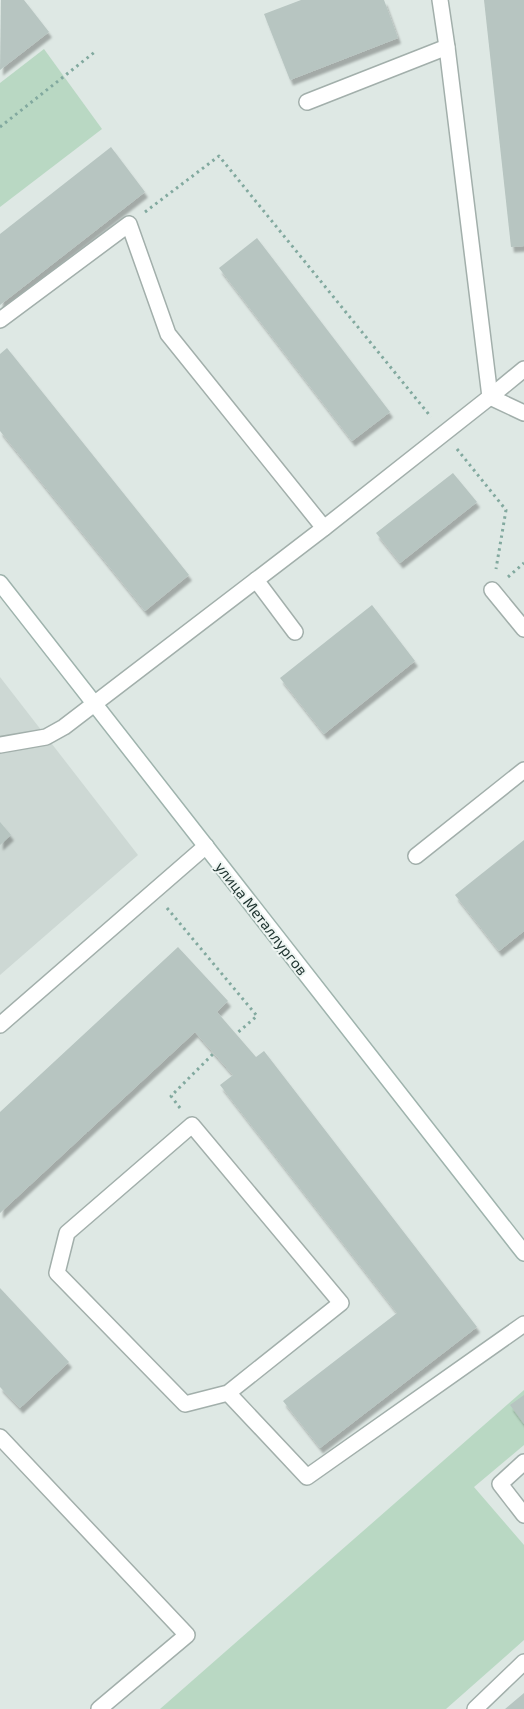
<svg xmlns="http://www.w3.org/2000/svg" width="524" height="1709" font-family="'Exo 2',sans-serif">
  <style>
    .built { fill: #cdd8d4 }
    .green { fill: #b9d8c3 }
    .building { fill: #b7c5c1; filter: url(#shadow) }
    .lines { fill: none; stroke-linecap: round; stroke-linejoin: round }
    .lane-casing { stroke: #a2afab; stroke-width: 18 }
    .secondary-casing { stroke: #9fb3ad; stroke-width: 18 }
    .path { stroke: #82a99f; stroke-width: 3; stroke-dasharray: 2.5 4; stroke-linecap: butt }
    .lane { stroke: #fff; stroke-width: 15 }
    .secondary { stroke: #fff; stroke-width: 15 }
    .labels { text-anchor: middle; dominant-baseline: central; stroke-width: 4; stroke-linejoin: round; paint-order: stroke }
    .street-label { font-size: 15px; fill: #213632; stroke: #eef5f2 }
  </style>
  <defs>
    <filter id="shadow"><feDropShadow dx="3" dy="5.5" stdDeviation="1" flood-color="#0004"/></filter>
  </defs>
  <rect width="100%" height="100%" fill="#dee8e4"/>
  <polygon class="built" points="0,677 138,855 0,975"/>
  <g class="green">
    <polygon points="44,49 102,129 0,207 0,83"/>
    <polygon points="524,1390 524,1445 474,1487 524,1545 524,1640 446,1709 160,1709"/>
  </g>
  <g class="building">
    <polygon points="1,0 24,0 49,32 0,70"/>
    <polygon points="301,0 384,0 398,38 290,80 264,14"/>
    <polygon points="484,0 524,0 524,246 511,247"/>
    <polygon points="111,147 145,192 0,305 0,234"/>
    <polygon points="257,238 390,412 352,441 219,268"/>
    <polygon points="7,348 189,575 145,611 0,431 0,354"/>
    <polygon points="453,473 477,502 400,563 376,533"/>
    <polygon points="372,605 415,661 324,734 280,678"/>
    <polygon points="0,822 11,835 0,845"/>
    <polygon points="524,840 524,931 499,951 455,895"/>
    <polygon points="178,947 228,1001 217,1012 256,1057 264,1051 477,1327 320,1448 283,1401 397,1313 220,1085 233,1075 195,1032 0,1213 0,1112"/>
    <polygon points="0,1288 69,1362 20,1408 0,1387"/>
    <polygon points="524,1395 524,1424 510,1405"/>
    <polygon points="524,1693 524,1709 505,1709"/>
  </g>
  <g class="lines">
    <g class="lane-casing">
      <g id="lane">
        <polyline points="307,102 447,47"/>
        <polyline points="0,320 129,224 168,334 324,528"/>
        <polyline points="524,369 490,397 524,413"/>
        <polyline points="256,580 295,632"/>
        <polyline points="492,590 524,629"/>
        <polyline points="0,745 46,737 64,727 324,528 490,397 447,47 440,0"/>
        <polyline points="416,856 524,770"/>
        <polyline points="0,1025 206,846"/>
        <polyline points="228,1393 341,1303 192,1125 67,1233 57,1273 185,1404 228,1393 307,1477 524,1324"/>
        <polyline points="0,1437 187,1635 99,1709"/>
        <polyline points="524,1462 500,1484 524,1515"/>
        <polyline points="475,1709 524,1662"/>
      </g>
    </g>
    <g class="secondary-casing">
      <polyline id="secondary" points="0,583 524,1253"/>
    </g>
    <g class="path">
      <polyline points="0,127 96,51"/>
      <polyline points="145,212 219,156 431,417"/>
      <polyline points="457,449 506,510 496,569"/>
      <polyline points="508,577 524,563"/>
      <polyline points="167,908 257,1016 236,1034"/>
      <polyline points="180,1108 171,1096 214,1053"/>
    </g>
    <use href="#lane" class="lane"/>
    <use href="#secondary" class="secondary"/>
  </g>
  <g class="labels">
    <g class="street-label">
      <text transform="translate(262 918) rotate(52)">улица Металлургов</text>
    </g>
  </g>
</svg>
